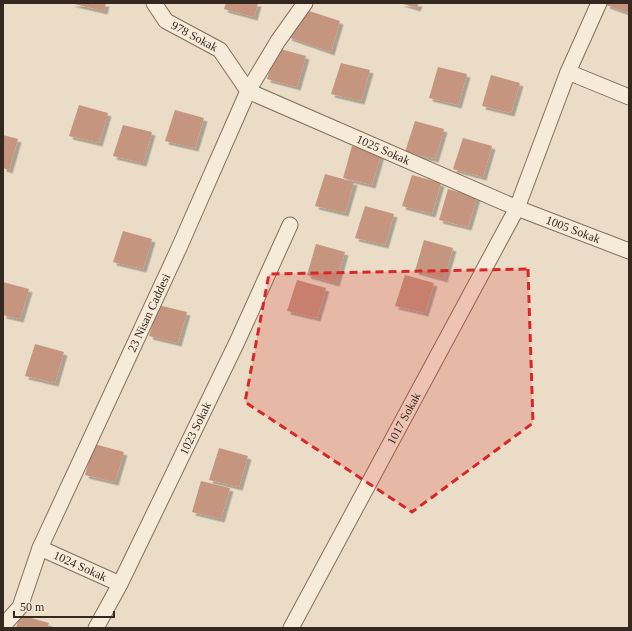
<svg xmlns="http://www.w3.org/2000/svg" width="632" height="631" font-family="'Times New Roman',serif">
  <style>
    .building { fill: #c5957f; filter: url(#shadow) }
    .lines { fill: none; stroke-linecap: round; stroke-linejoin: round }
    .minor-casing { stroke: #846e5d; stroke-width: 17 }
    .minor { stroke: #f6ead8; stroke-width: 15 }
    .marked { fill: #d62828; fill-opacity: 0.2; stroke: #d62828; stroke-width: 3; stroke-dasharray: 8 5; stroke-linejoin: round }
    .labels { text-anchor: middle; dominant-baseline: central; stroke-width: 3; stroke-linejoin: round; paint-order: stroke }
    .street-label { font-size: 12px; fill: #352820; stroke: #f2e7d5 }
  </style>
  <defs>
    <filter id="shadow"><feDropShadow dx="3.5" dy="3.5" stdDeviation="0" flood-color="#0004"/></filter>
  </defs>
  <rect width="100%" height="100%" fill="#eadcc6"/>
  <g class="building">
    <polygon points="70,3 106,3 104,11"/>
    <polygon points="226,3 258,3 254,17 224,9"/>
    <polygon points="400,3 419,3 417,8"/>
    <polygon points="607,3 629,3 629,13 606,5"/>
    <polygon points="306,10 340,21 331,52 288,37"/>
    <polygon points="277,48 306,56 297,87 267,79"/>
    <polygon points="341,63 370,70 361,101 331,94"/>
    <polygon points="438,67 467,74 458,105 429,98"/>
    <polygon points="491,75 520,83 511,113 482,106"/>
    <polygon points="79,105 108,113 99,143 69,136"/>
    <polygon points="175,110 204,118 195,148 165,141"/>
    <polygon points="415,121 444,129 435,159 405,152"/>
    <polygon points="123,125 152,132 143,163 113,156"/>
    <polygon points="3,135 18,139 9,170 3,168"/>
    <polygon points="463,138 492,146 483,177 453,169"/>
    <polygon points="352,146 381,154 372,185 343,178"/>
    <polygon points="325,174 354,182 345,213 315,206"/>
    <polygon points="412,175 441,183 432,214 402,206"/>
    <polygon points="448,189 477,197 468,227 439,220"/>
    <polygon points="365,206 394,214 385,245 355,238"/>
    <polygon points="123,231 152,239 143,269 113,262"/>
    <polygon points="424,240 453,248 444,279 415,271"/>
    <polygon points="316,244 345,252 336,283 307,275"/>
    <polygon points="405,275 434,283 425,313 395,306"/>
    <polygon points="297,280 326,288 317,318 287,311"/>
    <polygon points="3,282 29,289 20,319 3,315"/>
    <polygon points="158,305 187,312 178,343 149,336"/>
    <polygon points="35,344 64,352 55,383 25,376"/>
    <polygon points="94,444 124,452 115,482 85,475"/>
    <polygon points="219,448 248,456 239,487 209,480"/>
    <polygon points="201,481 230,488 221,519 192,512"/>
    <polygon points="20,615 49,623 47,628 16,628"/>
  </g>
  <g class="lines">
    <g class="minor-casing">
      <g id="minor">
        <path id="s1" d="M154,3L166,21L220,50L248,91L517,208L629,251"/>
        <polyline points="568,72 629,97"/>
        <path id="s2" d="M40,548L120,584"/>
        <path id="s3" d="M3,626L20,607L40,548L179,248L248,91L278,41L305,3"/>
        <path id="s4" d="M96,628L120,584L237,342L290,225"/>
        <path id="s5" d="M291,628L517,208L568,72L599,3"/>
      </g>
    </g>
    <use href="#minor" class="minor"/>
  </g>
  <path class="marked" d="M528,269L533,423L412,512L245,402L269,274Z"/>
  <g class="labels">
    <g class="street-label">
      <text stroke="none"><textPath href="#s1" startOffset="54">978 Sokak</textPath></text>
      <text stroke="none"><textPath href="#s1" startOffset="280">1025 Sokak</textPath></text>
      <text stroke="none"><textPath href="#s1" startOffset="486">1005 Sokak</textPath></text>
      <text stroke="none"><textPath href="#s3" startOffset="347">23 Nisan Caddesi</textPath></text>
      <text stroke="none"><textPath href="#s5" startOffset="238">1017 Sokak</textPath></text>
      <text stroke="none"><textPath href="#s4" startOffset="223">1023 Sokak</textPath></text>
      <text stroke="none"><textPath href="#s2" startOffset="44">1024 Sokak</textPath></text>
    </g>
  </g>
  <rect width="632" height="631" fill="none" stroke="#352820" stroke-width="8"/>
  <path d="M14 611v6h100v-6" fill="none" stroke="#352820" stroke-width="2"/>
  <text x="20" y="611" font-size="12" fill="#352820" stroke="#f2e7d5" stroke-width="3" paint-order="stroke">50 m</text>
</svg>
